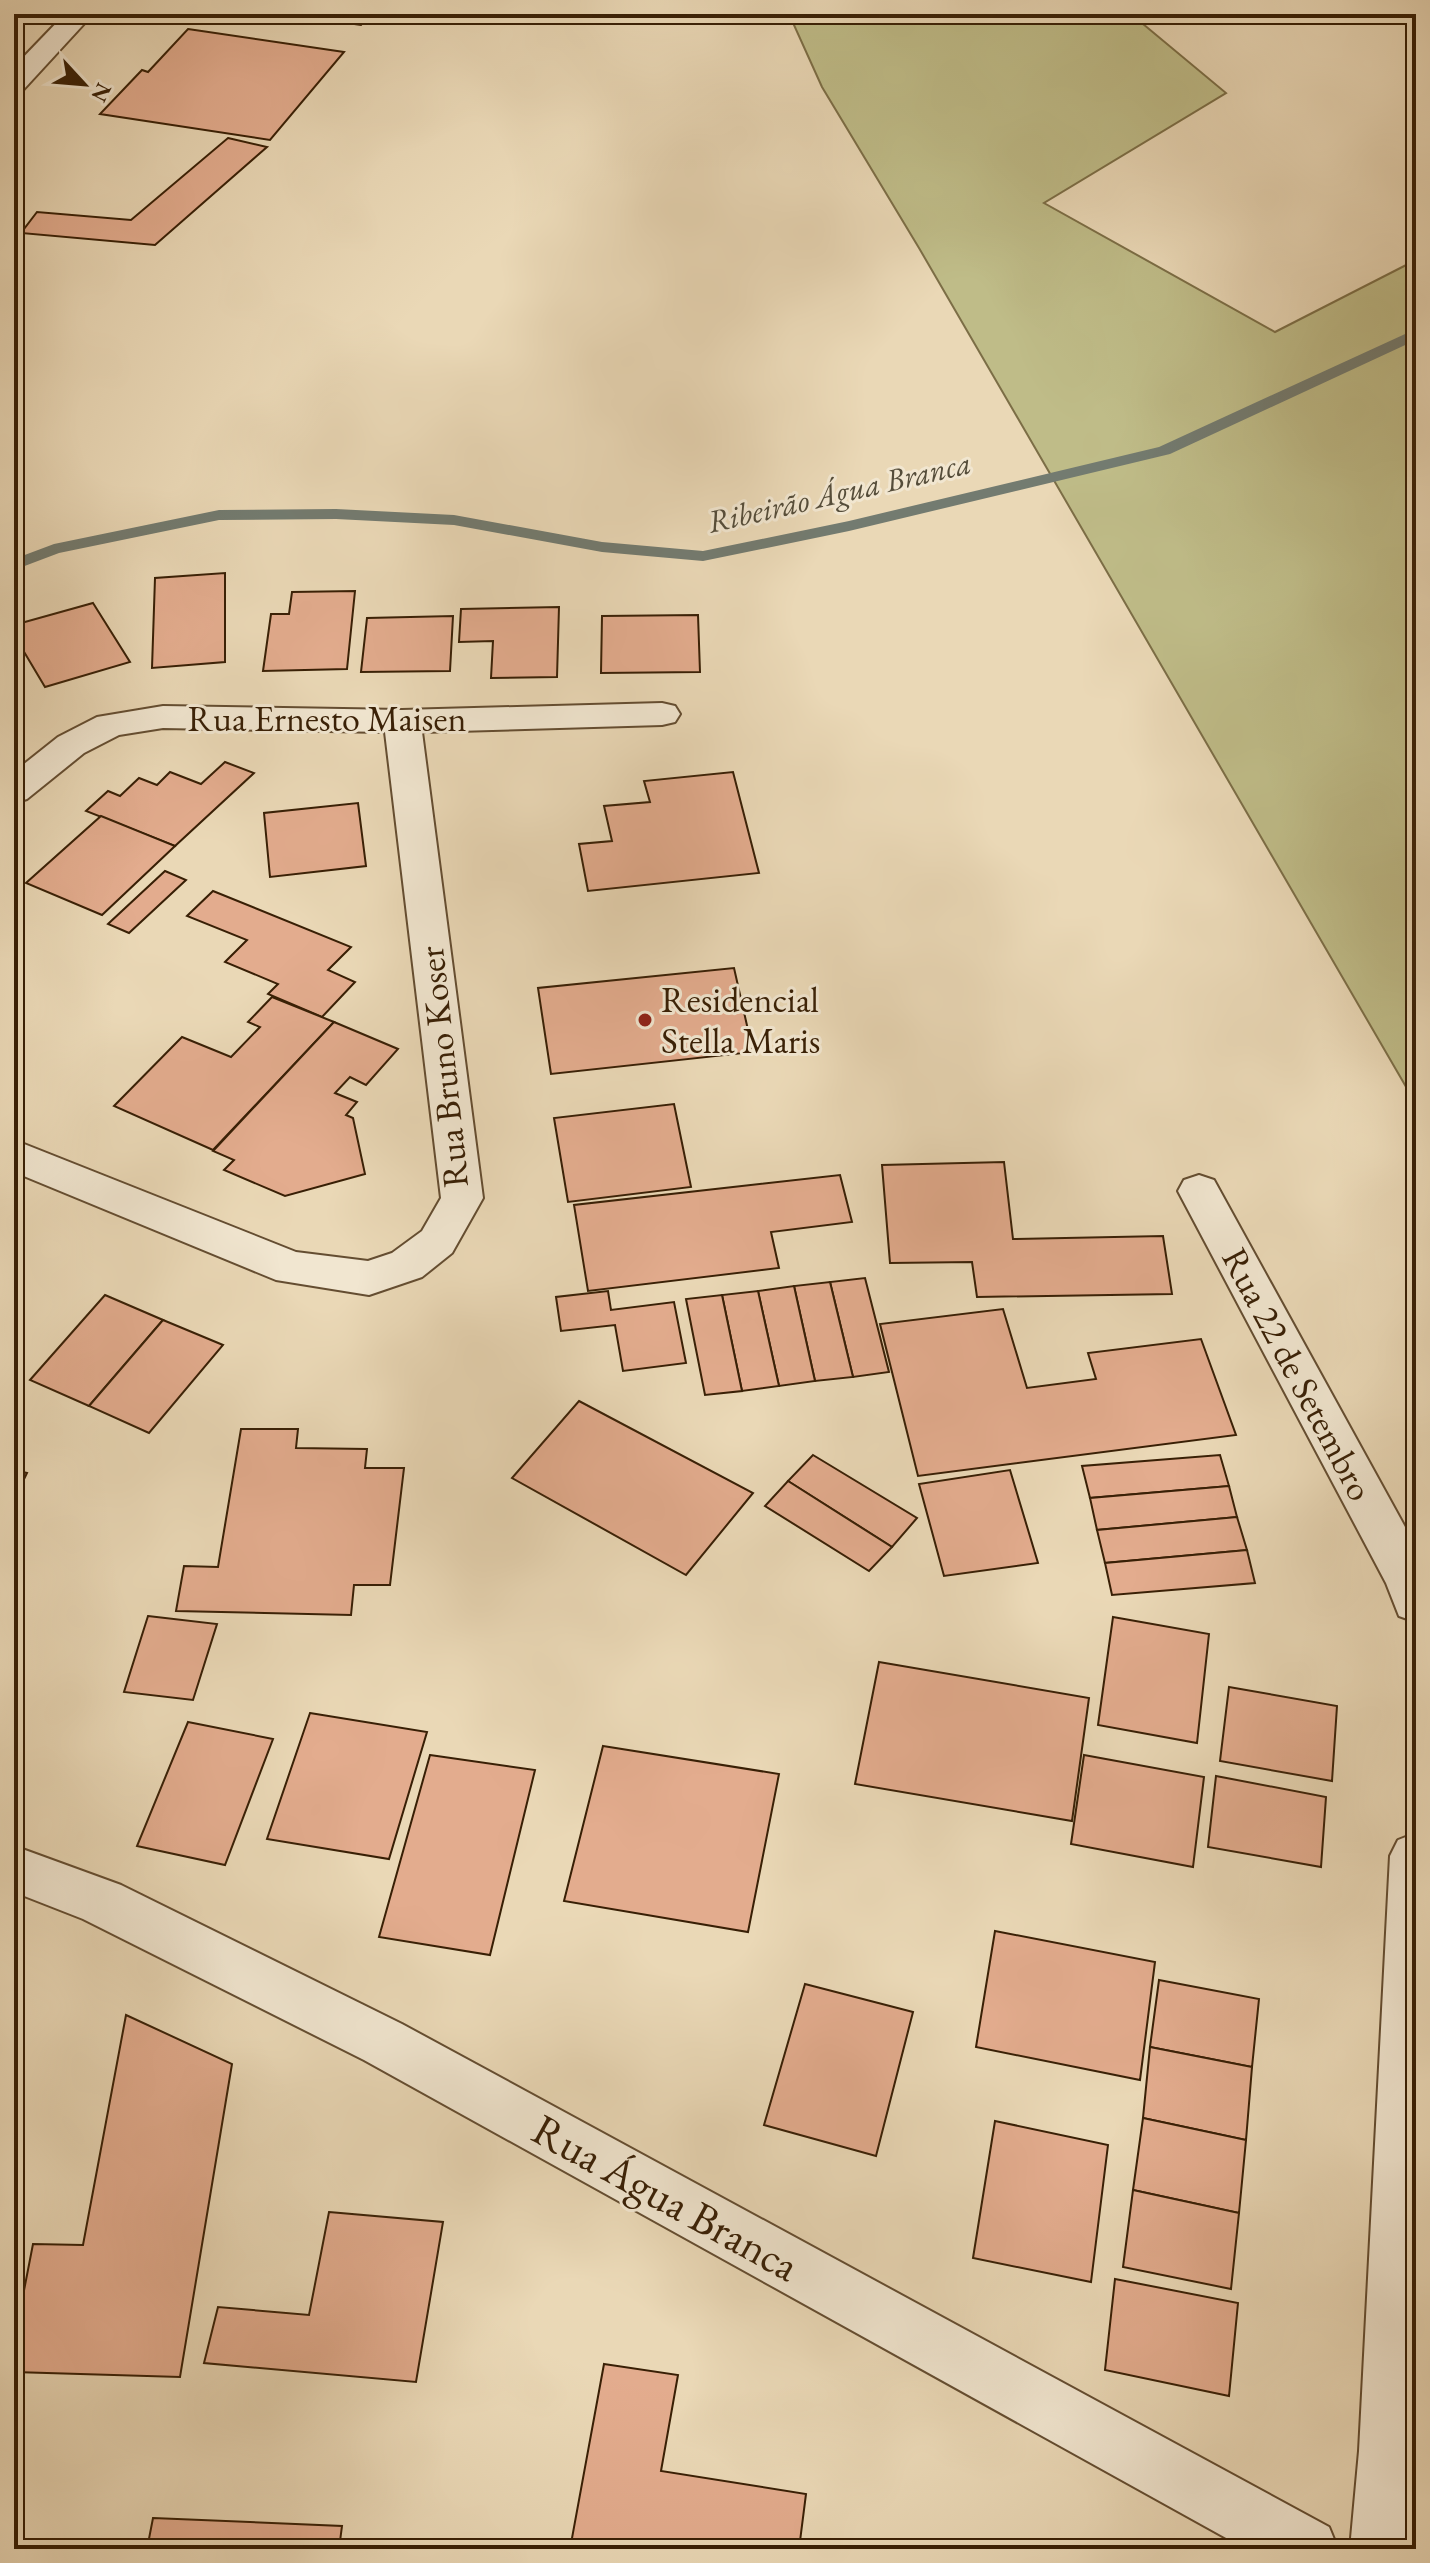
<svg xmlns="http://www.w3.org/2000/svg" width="1430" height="2563" font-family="'EB Garamond',serif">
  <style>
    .green { fill: #bfbc88; stroke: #7c6e46; stroke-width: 2 }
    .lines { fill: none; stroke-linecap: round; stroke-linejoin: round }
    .stream { fill: #737b70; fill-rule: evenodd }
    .building { fill: #e3ac8e; stroke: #381f05; stroke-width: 2 }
    .minor-casing { stroke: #644d31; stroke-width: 4 }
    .minor { fill: #f1e6d0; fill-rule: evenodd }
    .poi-dot { fill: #8f2418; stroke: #f1e6d0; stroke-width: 3 }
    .labels { text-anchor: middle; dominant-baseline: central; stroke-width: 6; stroke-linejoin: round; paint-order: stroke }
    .far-water-label { font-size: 32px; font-style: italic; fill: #554d3a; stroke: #f1e6d0 }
    .street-label { font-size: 36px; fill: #381f05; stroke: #f1e6d0 }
    .poi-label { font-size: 36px; fill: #381f05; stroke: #f1e6d0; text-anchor: start }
    .near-street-label { font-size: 44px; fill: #381f05; stroke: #f1e6d0 }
  </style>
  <rect width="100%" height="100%" fill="#ead8b6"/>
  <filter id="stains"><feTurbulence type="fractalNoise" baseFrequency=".0025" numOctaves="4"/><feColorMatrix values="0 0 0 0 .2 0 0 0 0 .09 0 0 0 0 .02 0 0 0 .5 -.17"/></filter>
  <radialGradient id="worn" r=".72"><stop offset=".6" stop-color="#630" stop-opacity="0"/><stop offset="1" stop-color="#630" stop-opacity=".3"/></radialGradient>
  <polygon class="green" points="789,14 1131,14 1226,93 1044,203 1275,332 1416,260 1416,1104 919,248 822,87"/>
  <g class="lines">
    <polygon class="stream" points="1416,329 1416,340 1170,454 849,531 703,561 602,552 454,525 336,519 219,520 59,553 14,570 14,559 54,544 219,510 336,509 454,515 602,542 703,551 849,521 1159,447"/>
  </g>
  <g class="building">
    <polygon points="281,14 370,14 361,25"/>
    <polygon points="1151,14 1275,14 1275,24 1151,16"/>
    <polygon points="188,29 344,52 270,140 100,114 142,70 148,72"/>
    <polygon points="228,138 267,147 155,245 21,233 37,212 131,220"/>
    <polygon points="225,573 225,662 152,668 155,578"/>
    <polygon points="355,591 347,669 263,671 271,614 289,614 292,592"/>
    <polygon points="93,603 130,662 45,687 14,635 14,625"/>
    <polygon points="559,607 557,677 491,678 493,641 459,642 461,609"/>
    <polygon points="698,615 700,672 601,673 602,616"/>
    <polygon points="453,616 450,671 361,672 367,618"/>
    <polygon points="225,762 254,773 175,846 86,811 108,791 120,796 139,778 157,785 170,772 201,784"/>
    <polygon points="733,772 759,873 588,891 579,844 612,841 604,806 650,802 644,781"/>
    <polygon points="358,803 366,866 270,877 264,813"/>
    <polygon points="101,816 175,846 102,915 26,883"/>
    <polygon points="165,871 186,880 129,933 108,924"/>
    <polygon points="213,891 351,947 328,970 355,982 322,1017 268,994 278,984 225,962 247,940 187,916"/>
    <polygon points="734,968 753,1052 551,1074 538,988"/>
    <polygon points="272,997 334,1022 213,1150 114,1106 182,1037 231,1057 260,1027 248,1022"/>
    <polygon points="334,1022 398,1049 366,1085 350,1077 335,1093 357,1102 346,1115 353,1118 365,1174 285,1196 224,1170 234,1160 213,1151"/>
    <polygon points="674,1104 691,1187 568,1202 554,1118"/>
    <polygon points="1004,1162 1013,1239 1163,1236 1172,1294 977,1297 972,1262 890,1263 882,1165"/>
    <polygon points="840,1175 852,1222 771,1232 779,1268 588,1291 574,1205"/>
    <polygon points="865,1278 889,1372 853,1377 830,1282"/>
    <polygon points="830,1282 853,1377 815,1381 794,1286"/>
    <polygon points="794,1286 815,1381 779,1386 758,1291"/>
    <polygon points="608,1291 611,1310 674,1302 686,1363 623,1371 615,1325 561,1331 556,1297"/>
    <polygon points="758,1291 779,1386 742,1391 722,1295"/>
    <polygon points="105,1295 163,1320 89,1406 30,1380"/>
    <polygon points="722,1295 742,1391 705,1395 686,1299"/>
    <polygon points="1003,1309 1027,1388 1096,1379 1088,1353 1201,1339 1236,1435 918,1476 880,1324"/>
    <polygon points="163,1320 223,1345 149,1433 89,1406"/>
    <polygon points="579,1401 753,1493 686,1575 512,1478"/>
    <polygon points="241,1429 298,1429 296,1448 367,1449 365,1468 404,1468 390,1585 354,1585 351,1615 176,1611 184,1566 218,1567"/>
    <polygon points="813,1455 917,1518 892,1547 788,1481"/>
    <polygon points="1220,1455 1229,1486 1090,1498 1082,1466"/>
    <polygon points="14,1470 27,1473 14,1500"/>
    <polygon points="1010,1470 1038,1563 944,1576 919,1484"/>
    <polygon points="788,1481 892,1547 869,1571 765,1506"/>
    <polygon points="1229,1486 1237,1517 1097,1530 1090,1498"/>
    <polygon points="1237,1517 1247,1550 1105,1563 1097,1530"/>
    <polygon points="1247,1550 1255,1583 1112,1595 1105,1563"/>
    <polygon points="148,1616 217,1624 193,1700 124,1692"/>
    <polygon points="1113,1617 1209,1634 1197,1743 1098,1725"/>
    <polygon points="879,1662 1089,1698 1072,1821 855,1784"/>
    <polygon points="1229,1687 1337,1706 1332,1781 1220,1761"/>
    <polygon points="310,1713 427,1732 389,1859 267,1839"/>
    <polygon points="188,1722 273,1739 225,1865 137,1846"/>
    <polygon points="603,1746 779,1774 748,1932 564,1901"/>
    <polygon points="430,1755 535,1770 490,1955 379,1937"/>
    <polygon points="1084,1755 1204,1777 1193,1867 1071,1844"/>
    <polygon points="1216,1776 1326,1797 1321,1867 1208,1847"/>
    <polygon points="995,1931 1155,1962 1140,2080 976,2047"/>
    <polygon points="1159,1980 1259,1999 1252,2067 1150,2047"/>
    <polygon points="805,1984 913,2012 876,2156 764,2125"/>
    <polygon points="126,2015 232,2064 180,2377 14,2372 14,2342 33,2244 83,2245"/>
    <polygon points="1150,2047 1252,2067 1246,2140 1143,2118"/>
    <polygon points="1143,2118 1246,2140 1239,2213 1133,2190"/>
    <polygon points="995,2121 1108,2145 1091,2282 973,2258"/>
    <polygon points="1133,2190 1239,2213 1231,2289 1123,2267"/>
    <polygon points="329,2212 443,2222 416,2382 204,2363 218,2307 309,2315"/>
    <polygon points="1115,2279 1238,2303 1229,2396 1105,2370"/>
    <polygon points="604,2364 678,2375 661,2471 806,2494 799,2549 570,2549"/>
    <polygon points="153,2518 342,2526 339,2549 147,2549"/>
  </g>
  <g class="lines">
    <g class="minor-casing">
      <g id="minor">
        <polygon points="65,14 93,14 24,89 14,91 14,67"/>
        <polygon points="662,703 675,706 680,714 675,722 662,725 422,732 483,1198 452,1253 422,1277 369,1295 276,1280 14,1172 14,1140 296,1252 368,1261 392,1253 422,1231 441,1198 385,732 163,728 119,735 84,753 27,799 14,803 14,772 58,737 97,717 163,706 402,710"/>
        <polygon points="1199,1175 1214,1180 1416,1547 1416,1622 1399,1616 1386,1583 1178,1191 1184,1180"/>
        <polygon points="1416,1833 1416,2493 1412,2549 1350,2549 1359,2451 1390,1856 1398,1840"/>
        <polygon points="14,1846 121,1885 402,2024 1329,2527 1338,2549 1246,2549 364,2060 83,1919 14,1892"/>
      </g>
    </g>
    <use href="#minor" class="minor"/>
  </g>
  <circle class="poi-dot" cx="645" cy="1020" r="8"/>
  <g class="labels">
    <g class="far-water-label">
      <text transform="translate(839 492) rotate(-13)">Ribeirão Água Branca</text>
    </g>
    <g class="street-label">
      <text x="327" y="718">Rua Ernesto Maisen</text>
      <text transform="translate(443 1067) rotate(-96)">Rua Bruno Koser</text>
      <text transform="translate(1298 1374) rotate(62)">Rua 22 de Setembro</text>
    </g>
    <g class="poi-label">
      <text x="661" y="999">Residencial<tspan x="661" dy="41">Stella Maris</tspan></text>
    </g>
    <g class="near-street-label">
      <text transform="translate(666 2197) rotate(29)">Rua Água Branca</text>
    </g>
  </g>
  <rect width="1430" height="2563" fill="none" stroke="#ead8b6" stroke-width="48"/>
  <rect x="16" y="16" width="1398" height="2531" fill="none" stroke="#381f05" stroke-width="4"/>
  <rect x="24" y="24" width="1382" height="2515" fill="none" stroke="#381f05" stroke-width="2"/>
  <g transform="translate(84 84) rotate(116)" stroke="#f1e6d0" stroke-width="6" paint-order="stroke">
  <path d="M0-6L14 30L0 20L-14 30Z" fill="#381f05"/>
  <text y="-12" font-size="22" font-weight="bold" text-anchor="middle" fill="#381f05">N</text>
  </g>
  <rect width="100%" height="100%" filter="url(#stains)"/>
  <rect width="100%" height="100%" fill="url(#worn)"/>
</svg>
